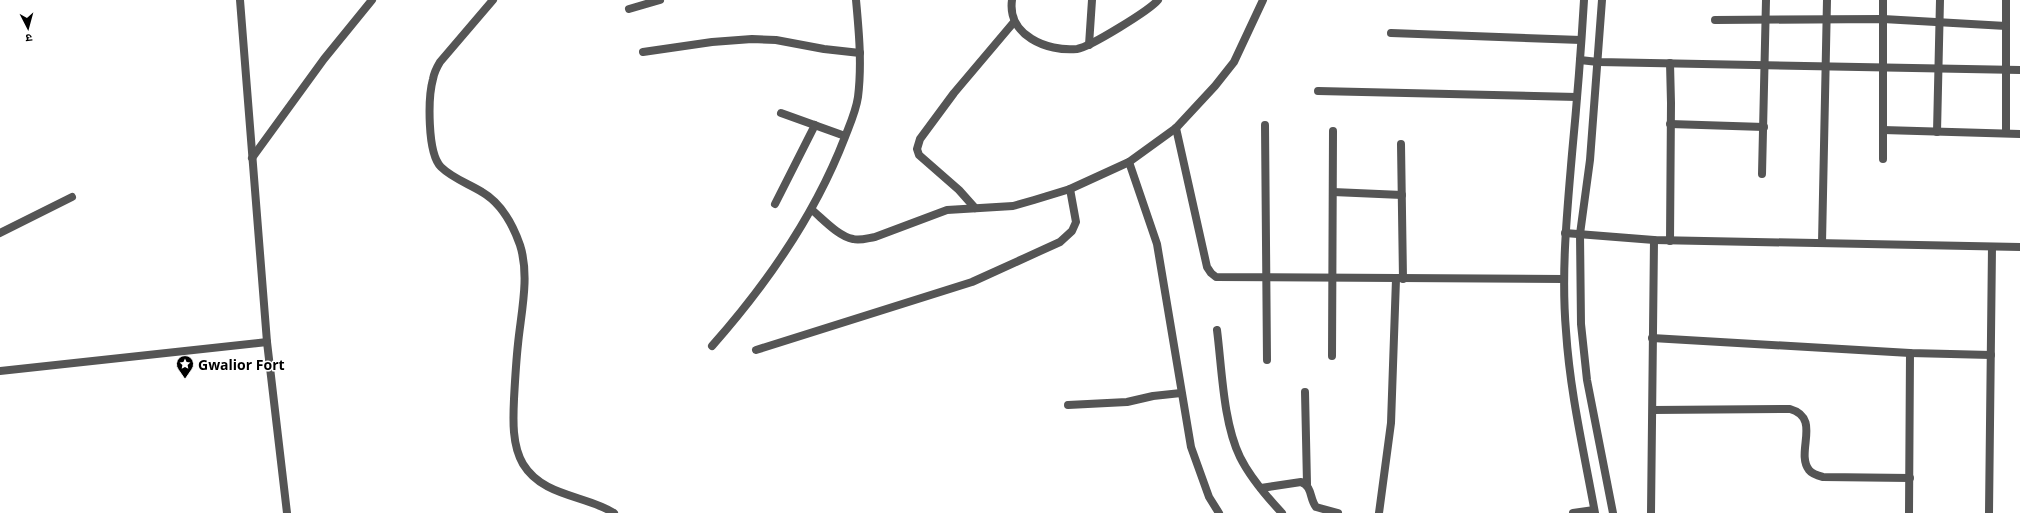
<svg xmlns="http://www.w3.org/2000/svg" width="2020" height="513" font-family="'Open Sans','Noto Sans Devanagari',sans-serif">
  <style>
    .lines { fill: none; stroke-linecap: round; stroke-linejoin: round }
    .service { stroke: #555; stroke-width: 8 }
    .minor { stroke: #555; stroke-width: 8 }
    .tertiary { stroke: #555; stroke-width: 8 }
    .labels { text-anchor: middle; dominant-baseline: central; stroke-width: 3; stroke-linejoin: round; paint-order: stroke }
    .poi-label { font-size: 14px; font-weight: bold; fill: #000; stroke: #fff; text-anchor: start }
  </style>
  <rect width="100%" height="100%" fill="#fff"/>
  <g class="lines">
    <g class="service">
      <polyline points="240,0 267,342 287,513"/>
      <path d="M493,0L440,62C437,67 434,73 433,79C428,97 427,153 441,167C452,178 469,184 482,192C501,203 513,225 520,245C530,276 521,313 518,344C516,362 515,381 514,399C513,420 512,445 523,464C543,497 586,495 614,513"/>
      <polyline points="252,158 324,59 372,0"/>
      <polyline points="0,233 72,197"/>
      <polyline points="0,371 267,342"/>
    </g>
    <g class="minor">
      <path d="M1012,0C1007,35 1047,52 1077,49C1090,47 1150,10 1158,0"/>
      <polyline points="2006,0 2006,133"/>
      <polyline points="629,9 660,0"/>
      <polyline points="1715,20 1883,19 2006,26"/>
      <polyline points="1391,33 1581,40"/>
      <polyline points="1089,45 1092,0"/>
      <polyline points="643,52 712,42 752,39 776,40 824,49 860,53"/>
      <polyline points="1580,60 1598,62 2020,70"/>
      <polyline points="1670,63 1671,103 1670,241"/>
      <polyline points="1318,91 1577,97"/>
      <polyline points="781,113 845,136"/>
      <polyline points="1670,124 1764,127"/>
      <polyline points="1265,125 1267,360"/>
      <polyline points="1176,128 1207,267 1211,273 1216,277 1564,279"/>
      <polyline points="1883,130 2020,134"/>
      <polyline points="1937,132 1940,0"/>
      <polyline points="1401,144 1403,279"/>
      <polyline points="1883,159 1883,0"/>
      <polyline points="1129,162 1157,244 1191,447 1209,497 1219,513"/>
      <polyline points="1762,174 1766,0"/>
      <polyline points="1333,192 1402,195"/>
      <polyline points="775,204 815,125"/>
      <polyline points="975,208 959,190 919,155 917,149 920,139 954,93 1014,22"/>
      <path d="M812,210C823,219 838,236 853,239C860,241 868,238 875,237L947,210L1013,206L1034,200L1070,189L1129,162L1176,128L1215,86L1234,62L1263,0"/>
      <polyline points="1565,233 1654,240 2020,247"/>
      <polyline points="1822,243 1827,0"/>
      <path d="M1217,330C1222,369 1223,422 1240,457C1250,477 1266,496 1282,513"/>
      <polyline points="1652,338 1910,353 1991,355"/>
      <path d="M712,346C767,284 815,215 845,137C850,124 856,111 858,97C862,65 859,32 856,0"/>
      <polyline points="756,350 972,282 1060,242 1072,231 1076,222 1070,189"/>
      <polyline points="1332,356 1333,131"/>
      <polyline points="1305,392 1307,484"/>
      <polyline points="1068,405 1127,402 1153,396 1181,393"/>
      <path d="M1653,410L1790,409C1822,418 1795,452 1809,470C1812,474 1819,476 1823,477L1910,478"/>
      <path d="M1261,488L1301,482C1313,487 1309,498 1316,507L1338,513"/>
      <polyline points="1379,513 1391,423 1396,279"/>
      <polyline points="1573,513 1594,510"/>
      <polyline points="1651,513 1654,240"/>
      <polyline points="1909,513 1910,353"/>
      <polyline points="1989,513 1992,247"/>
    </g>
    <g class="tertiary">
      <path d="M1584,0C1581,51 1577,102 1572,154C1567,213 1561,272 1566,331C1570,393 1584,452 1595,513"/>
      <polyline points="1602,0 1590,160 1580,234 1581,324 1587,380 1613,513"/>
    </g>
  </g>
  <defs>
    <g id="sight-pin" transform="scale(0.9)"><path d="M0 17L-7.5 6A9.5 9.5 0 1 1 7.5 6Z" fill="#000" stroke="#fff"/><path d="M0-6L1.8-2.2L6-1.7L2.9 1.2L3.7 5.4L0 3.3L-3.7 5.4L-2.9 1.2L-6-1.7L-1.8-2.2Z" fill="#fff"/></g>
  </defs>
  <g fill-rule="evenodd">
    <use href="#sight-pin" x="185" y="364"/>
  </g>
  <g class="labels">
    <g class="poi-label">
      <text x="198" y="364">Gwalior Fort</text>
    </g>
  </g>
  <g transform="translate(28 28) rotate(174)" stroke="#ffffff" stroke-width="3" paint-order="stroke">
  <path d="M0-3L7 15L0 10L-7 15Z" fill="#000000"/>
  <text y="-6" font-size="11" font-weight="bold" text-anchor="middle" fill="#000000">उ</text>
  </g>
</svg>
